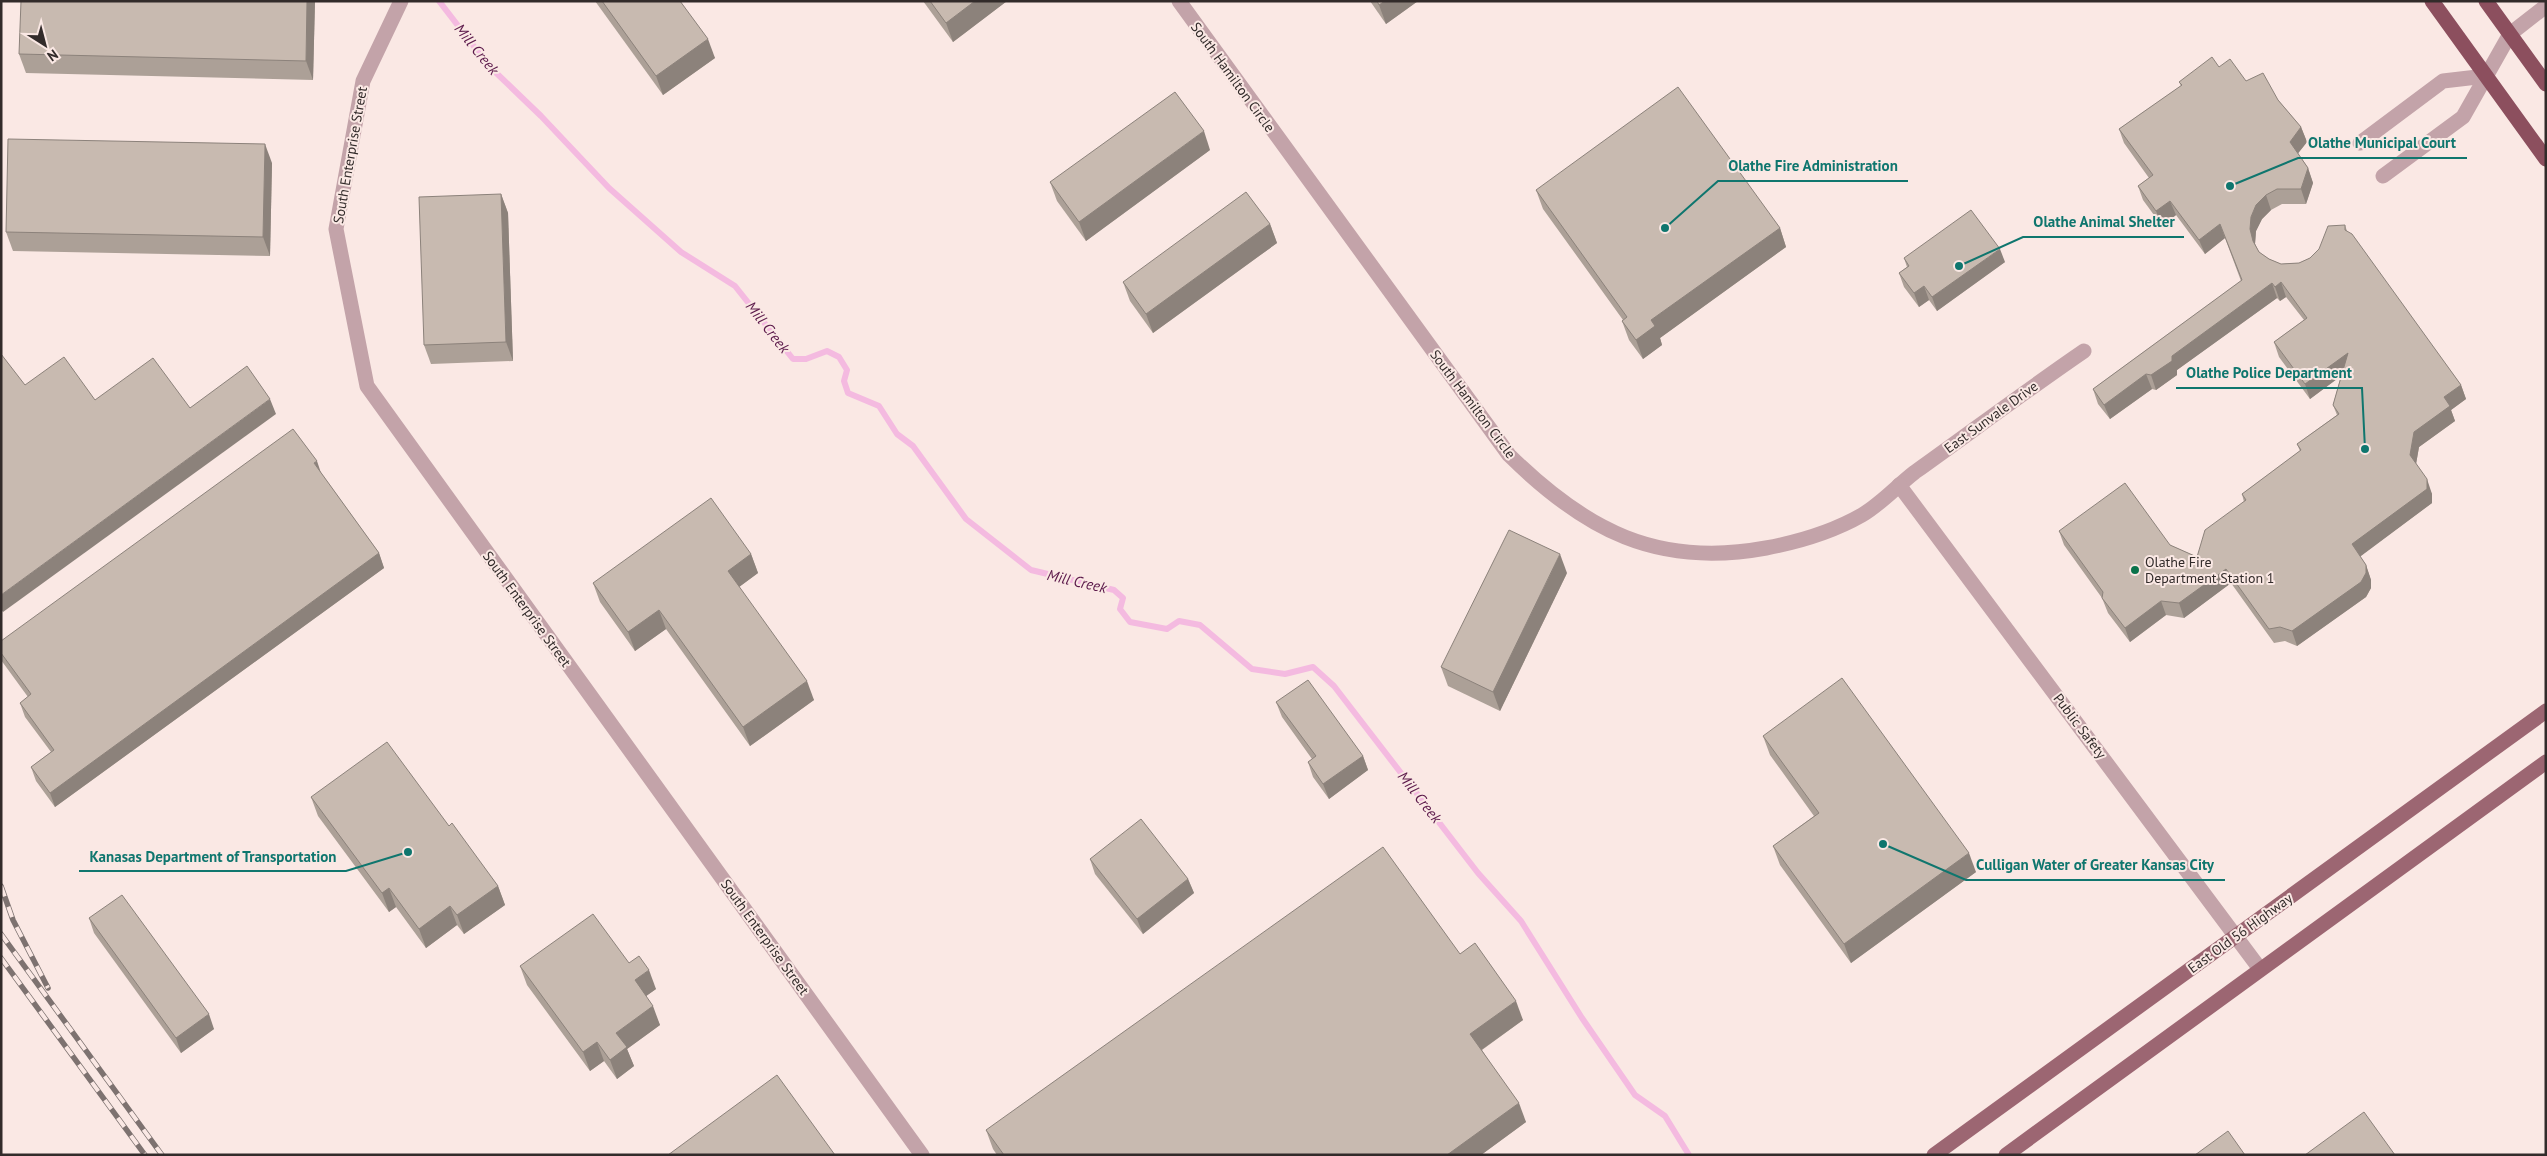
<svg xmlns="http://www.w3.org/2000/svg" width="2547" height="1156" font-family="'PT Sans',sans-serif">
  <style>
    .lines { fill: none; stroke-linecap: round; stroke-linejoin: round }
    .stream { stroke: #f4bae0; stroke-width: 6 }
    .minor { stroke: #c3a3a9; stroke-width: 15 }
    .major { stroke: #9c6672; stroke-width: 15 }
    .highway { stroke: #8c4f5e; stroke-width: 15 }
    .rail-casing { stroke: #7d7270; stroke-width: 5.5 }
    .rail { stroke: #fae8e4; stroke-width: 4; stroke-dasharray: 11; stroke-linecap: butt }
    .wall { fill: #aca097 }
    .shaded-wall { fill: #8c827b }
    .building { fill: #c8bab0; stroke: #8c827b }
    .poi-dot { fill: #0a724a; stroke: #fae8e4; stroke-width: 2 }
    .labels { text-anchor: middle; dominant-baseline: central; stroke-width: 4; stroke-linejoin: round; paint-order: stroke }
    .street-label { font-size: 14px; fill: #322b2a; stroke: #fae8e4 }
    .poi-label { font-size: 14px; fill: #322b2a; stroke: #fae8e4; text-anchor: start }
    .water-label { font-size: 15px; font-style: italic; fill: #5b194a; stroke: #fae8e4 }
    .leader { fill: none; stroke: #0f766e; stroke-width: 2 }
    .callout-dot { fill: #0f766e; stroke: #fae8e4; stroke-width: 2 }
    .callout-label { font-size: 15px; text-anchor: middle; font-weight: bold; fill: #0f766e; stroke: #fae8e4; stroke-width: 4; stroke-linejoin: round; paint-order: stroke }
  </style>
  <rect width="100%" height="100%" fill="#fae8e4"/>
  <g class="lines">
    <polyline class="stream" points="439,1 489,66 541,116 609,188 681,252 735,286 793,359 806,359 827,351 839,357 847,370 844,381 848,393 879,406 897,434 913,446 966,519 1031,570 1114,590 1123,598 1120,609 1130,622 1167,629 1179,621 1200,625 1252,669 1285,674 1313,667 1334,686 1478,873 1521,921 1582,1018 1635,1095 1665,1116 1689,1155"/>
    <g class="minor">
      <polyline points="401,1 363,81 336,229 367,386 922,1155"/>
      <path d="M1179,1L1509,455C1585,530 1657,568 1766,548C1798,542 1834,531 1862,515C1881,504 1898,485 1915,472C1971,432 2027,390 2084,351"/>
      <polyline points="2360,143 2443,81 2486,76"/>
      <polyline points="2383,176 2463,117 2510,34 2546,6"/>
      <polyline points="1899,485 2260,969"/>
    </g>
    <g class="major">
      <polyline points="1934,1155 2546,711"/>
      <polyline points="2006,1155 2546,762"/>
    </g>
    <g class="highway">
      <polyline points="2432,1 2546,159"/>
      <polyline points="2486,1 2546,84"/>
    </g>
    <g class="rail-casing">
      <g id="rail">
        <polyline points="1,886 13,920 48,988"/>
        <polyline points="1,934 162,1155"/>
        <polyline points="1,958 145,1155"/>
      </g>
    </g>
    <use href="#rail" class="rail"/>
  </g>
  <g class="wall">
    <polygon points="315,1 313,80 26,73 19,54"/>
    <polygon points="595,1 680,1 715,58 663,95"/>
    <polygon points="923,1 1007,1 953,42"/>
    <polygon points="1370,1 1418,1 1386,24"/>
    <polygon points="2219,67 2278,100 2301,127 2307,142 2298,153 2308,168 2313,183 2306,204 2282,204 2271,210 2262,219 2256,231 2255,244 2259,252 2269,259 2281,264 2299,263 2310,258 2345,225 2347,231 2461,385 2466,399 2451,410 2455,421 2419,447 2416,464 2432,494 2432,503 2360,556 2366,565 2371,580 2371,588 2366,597 2297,646 2285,641 2274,643 2231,583 2184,618 2166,615 2130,642 2108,613 2102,598 2064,545 2059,531 2170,545 2197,557 2244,502 2242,494 2300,451 2297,444 2337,415 2333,405 2341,376 2310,399 2279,357 2274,342 2304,320 2286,297 2280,301 2277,298 2177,370 2177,375 2156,390 2152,389 2110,419 2098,404 2093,389 2241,281 2225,238 2205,254 2176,215 2162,226 2143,200 2138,186 2149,178 2124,143 2119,129 2181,86 2179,82"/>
    <polygon points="1210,150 1086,241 1057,201 1050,182"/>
    <polygon points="272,163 270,256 13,251 6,232"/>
    <polygon points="1536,190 1780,228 1786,247 1660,338 1662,345 1643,359 1629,340 1622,321 1623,320 1543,209"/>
    <polygon points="501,194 508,213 513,361 431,364 424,345"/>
    <polygon points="1270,224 1277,243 1153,333 1130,301 1123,282"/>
    <polygon points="1904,258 2005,262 1937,311 1929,300 1919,307 1904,287 1899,273 1907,267"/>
    <polygon points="321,473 379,553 384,568 55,807 36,781 31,767 51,752 25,717 20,703 28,697 1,660 1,641"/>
    <polygon points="751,554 758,573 739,587 814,700 750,746 666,629 635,651 600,602 593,583"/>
    <polygon points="1567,573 1500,711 1448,686 1441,667"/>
    <polygon points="1276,702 1363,756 1368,770 1329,799 1313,777 1308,762 1312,759 1282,717"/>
    <polygon points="1763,736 1976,872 1851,963 1780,865 1773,846 1814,816 1770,755"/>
    <polygon points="311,797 449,826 498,886 505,905 464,934 457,925 426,948 396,907 389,912 318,816"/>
    <polygon points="1090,859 1188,879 1194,893 1143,934 1095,874"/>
    <polygon points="89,918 214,1029 181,1053 94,933"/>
    <polygon points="1460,954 1523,1020 1482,1050 1526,1122 1481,1155 997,1155 993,1149 986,1130"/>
    <polygon points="629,963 656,989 646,996 660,1025 627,1049 634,1066 617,1079 604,1061 590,1071 527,985 520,966"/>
  </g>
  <g class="shaded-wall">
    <polygon points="307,1 315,1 313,80 306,61"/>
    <polygon points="975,1 1007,1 953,42 946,23"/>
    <polygon points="1385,1 1418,1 1386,24 1379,5"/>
    <polygon points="708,39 715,58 663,95 656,76"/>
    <polygon points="2301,127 2307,142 2296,156 2290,142"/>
    <polygon points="1204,131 1210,150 1086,241 1079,222"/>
    <polygon points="265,144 272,163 270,256 263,237"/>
    <polygon points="2308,168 2313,183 2306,204 2301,189"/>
    <polygon points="501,194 508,213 513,361 506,342"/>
    <polygon points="2266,195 2271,210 2262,219 2256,231 2255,244 2258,256 2253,241 2250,229 2251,217 2256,205"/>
    <polygon points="2170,201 2176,215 2162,226 2156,211"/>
    <polygon points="1270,224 1277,243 1153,333 1146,314"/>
    <polygon points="2220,224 2225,238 2205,254 2199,240"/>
    <polygon points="1780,228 1786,247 1660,338 1662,345 1643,359 1636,340 1651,320"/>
    <polygon points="2000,249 2005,262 1937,311 1932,297"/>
    <polygon points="2281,282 2286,297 2280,301 2275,287"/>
    <polygon points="2272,283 2277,298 2177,370 2177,375 2156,390 2151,375 2172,356"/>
    <polygon points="1924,286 1929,300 1919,307 1914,293"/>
    <polygon points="2348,353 2353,367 2310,399 2305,384"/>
    <polygon points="2146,374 2152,389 2110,419 2104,405"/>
    <polygon points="2461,385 2466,399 2451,410 2455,421 2419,447 2415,470 2410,455 2414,432 2444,397"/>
    <polygon points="270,399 276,414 3,612 1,609 1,595"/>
    <polygon points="317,461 322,476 314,463"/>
    <polygon points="2427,479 2432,494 2432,503 2357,559 2352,544"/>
    <polygon points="379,553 384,568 55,807 50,793"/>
    <polygon points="751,554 758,573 735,590 728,571"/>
    <polygon points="1560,554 1567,573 1500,711 1493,692"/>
    <polygon points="2366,565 2371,580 2371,588 2366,597 2297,646 2292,631"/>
    <polygon points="2226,569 2231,583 2184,618 2179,603"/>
    <polygon points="2161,601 2166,615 2130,642 2125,628"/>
    <polygon points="659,610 666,629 635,651 628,632"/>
    <polygon points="807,681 814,700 750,746 743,727"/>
    <polygon points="1363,756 1368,770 1329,799 1323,784"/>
    <polygon points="1969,853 1976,872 1851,963 1844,944"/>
    <polygon points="1188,879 1194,893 1143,934 1137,919"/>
    <polygon points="498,886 505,905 464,934 457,915"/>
    <polygon points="389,888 396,907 389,912 382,893"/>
    <polygon points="450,906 457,925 426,948 419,929"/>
    <polygon points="649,970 656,989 642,999 635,980"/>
    <polygon points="1516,1001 1523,1020 1477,1053 1470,1034"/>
    <polygon points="653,1006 660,1025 627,1049 634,1066 617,1079 610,1060 616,1033"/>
    <polygon points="209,1014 214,1029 181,1053 176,1038"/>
    <polygon points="597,1042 604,1061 590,1071 583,1052"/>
    <polygon points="1519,1103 1526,1122 1481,1155 1447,1155"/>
  </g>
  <g class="building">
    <polygon points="21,1 307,1 306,61 19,54"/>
    <polygon points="602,1 680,1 708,39 656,76"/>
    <polygon points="930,1 975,1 946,23"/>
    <polygon points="1377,1 1385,1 1379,5"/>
    <polygon points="2212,57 2219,67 2230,59 2246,81 2263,73 2278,100 2301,127 2290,142 2308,168 2301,189 2277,189 2266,195 2256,205 2251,217 2250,229 2253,241 2259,252 2269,259 2281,264 2299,263 2310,258 2319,249 2328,226 2345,225 2345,230 2352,234 2461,385 2444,397 2450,406 2414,432 2410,455 2427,479 2427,489 2352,544 2366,565 2366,573 2361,582 2292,631 2280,627 2269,629 2226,569 2179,603 2161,601 2125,628 2102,598 2103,592 2059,531 2125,483 2170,545 2197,557 2205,530 2246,500 2242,494 2301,450 2297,444 2339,414 2333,405 2348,353 2305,384 2274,342 2307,318 2281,282 2275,287 2272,283 2172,356 2172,361 2151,375 2146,374 2104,405 2093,389 2242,280 2220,224 2199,240 2170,201 2156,211 2138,186 2153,175 2119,129 2182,85 2179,82"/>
    <polygon points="1678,87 1780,228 1651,320 1655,326 1636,340 1622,321 1627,317 1536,190"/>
    <polygon points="1175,92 1204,131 1079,222 1050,182"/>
    <polygon points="8,139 265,144 263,237 6,232"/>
    <polygon points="1246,192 1270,224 1146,314 1123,282"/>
    <polygon points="501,194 506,342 424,345 419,197"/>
    <polygon points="1971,210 2000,249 1932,297 1924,286 1914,293 1899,273 1909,266 1904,258"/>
    <polygon points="1,354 25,385 64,357 95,400 153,358 190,408 247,366 270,399 1,595"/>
    <polygon points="293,429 317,461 314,463 379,553 50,793 31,767 54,750 20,703 31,694 1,653 1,641"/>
    <polygon points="711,498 751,554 728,571 807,681 743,727 659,610 628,632 593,583"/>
    <polygon points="1509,530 1560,554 1493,692 1441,667"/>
    <polygon points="1842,678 1969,853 1844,944 1773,846 1819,813 1763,736"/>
    <polygon points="1308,680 1363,756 1323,784 1308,762 1316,756 1276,702"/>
    <polygon points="387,742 449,826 452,823 498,886 457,915 450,906 419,929 389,888 382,893 311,797"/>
    <polygon points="1141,819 1188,879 1137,919 1090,859"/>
    <polygon points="1383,847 1460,954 1475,943 1516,1001 1470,1034 1519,1103 1447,1155 1004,1155 986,1130"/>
    <polygon points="122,895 209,1014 176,1038 89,918"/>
    <polygon points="593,914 629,963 639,956 649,970 635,980 653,1006 616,1033 627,1047 610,1060 597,1042 583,1052 520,966"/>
    <polygon points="777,1075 835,1155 668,1155"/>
    <polygon points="2364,1112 2395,1155 2305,1155"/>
    <polygon points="2228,1131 2245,1155 2195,1155"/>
  </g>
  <circle class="poi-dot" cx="2135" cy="570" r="5"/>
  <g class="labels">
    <g class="street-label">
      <text transform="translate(1233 77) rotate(54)">South Hamilton Circle</text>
      <text transform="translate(350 155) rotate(-80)">South Enterprise Street</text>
      <text transform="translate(1473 404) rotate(53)">South Hamilton Circle</text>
      <text transform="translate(1991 417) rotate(-36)">East Sunvale Drive</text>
      <text transform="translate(527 609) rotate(54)">South Enterprise Street</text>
      <text transform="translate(2080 726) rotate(53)">Public Safety</text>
      <text transform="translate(2240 933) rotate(-36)">East Old 56 Highway</text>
      <text transform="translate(765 937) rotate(54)">South Enterprise Street</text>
    </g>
    <g class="poi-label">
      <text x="2145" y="562">Olathe Fire<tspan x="2145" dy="16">Department Station 1</tspan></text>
    </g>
    <g class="water-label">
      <text transform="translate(477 49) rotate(51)">Mill Creek</text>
      <text transform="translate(768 327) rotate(52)">Mill Creek</text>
      <text transform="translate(1077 581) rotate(13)">Mill Creek</text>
      <text transform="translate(1420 797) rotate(52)">Mill Creek</text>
    </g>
  </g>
  <path class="leader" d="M2230 186L2298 158H2467M1665 228L1718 181H1908M1959 266L2023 237H2184M2365 449L2362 388H2176M408 852L346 871H79M1883 844L1966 880H2225"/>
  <g class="callout-dot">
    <circle cx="2230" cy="186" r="5"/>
    <circle cx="1665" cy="228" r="5"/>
    <circle cx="1959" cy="266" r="5"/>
    <circle cx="2365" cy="449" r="5"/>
    <circle cx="408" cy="852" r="5"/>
    <circle cx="1883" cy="844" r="5"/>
  </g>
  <g class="callout-label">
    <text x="2382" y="148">Olathe Municipal Court</text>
    <text x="1813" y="171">Olathe Fire Administration</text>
    <text x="2104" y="227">Olathe Animal Shelter</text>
    <text x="2269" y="378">Olathe Police Department</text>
    <text x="213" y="862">Kanasas Department of Transportation</text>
    <text x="2095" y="870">Culligan Water of Greater Kansas City</text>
  </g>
  <rect width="2547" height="1156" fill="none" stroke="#322b2a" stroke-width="5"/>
  <g transform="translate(45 45) rotate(144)" stroke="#fae8e4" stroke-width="4" paint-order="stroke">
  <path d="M0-4L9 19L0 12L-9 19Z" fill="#322b2a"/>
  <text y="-8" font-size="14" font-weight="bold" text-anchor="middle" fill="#322b2a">N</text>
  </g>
</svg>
